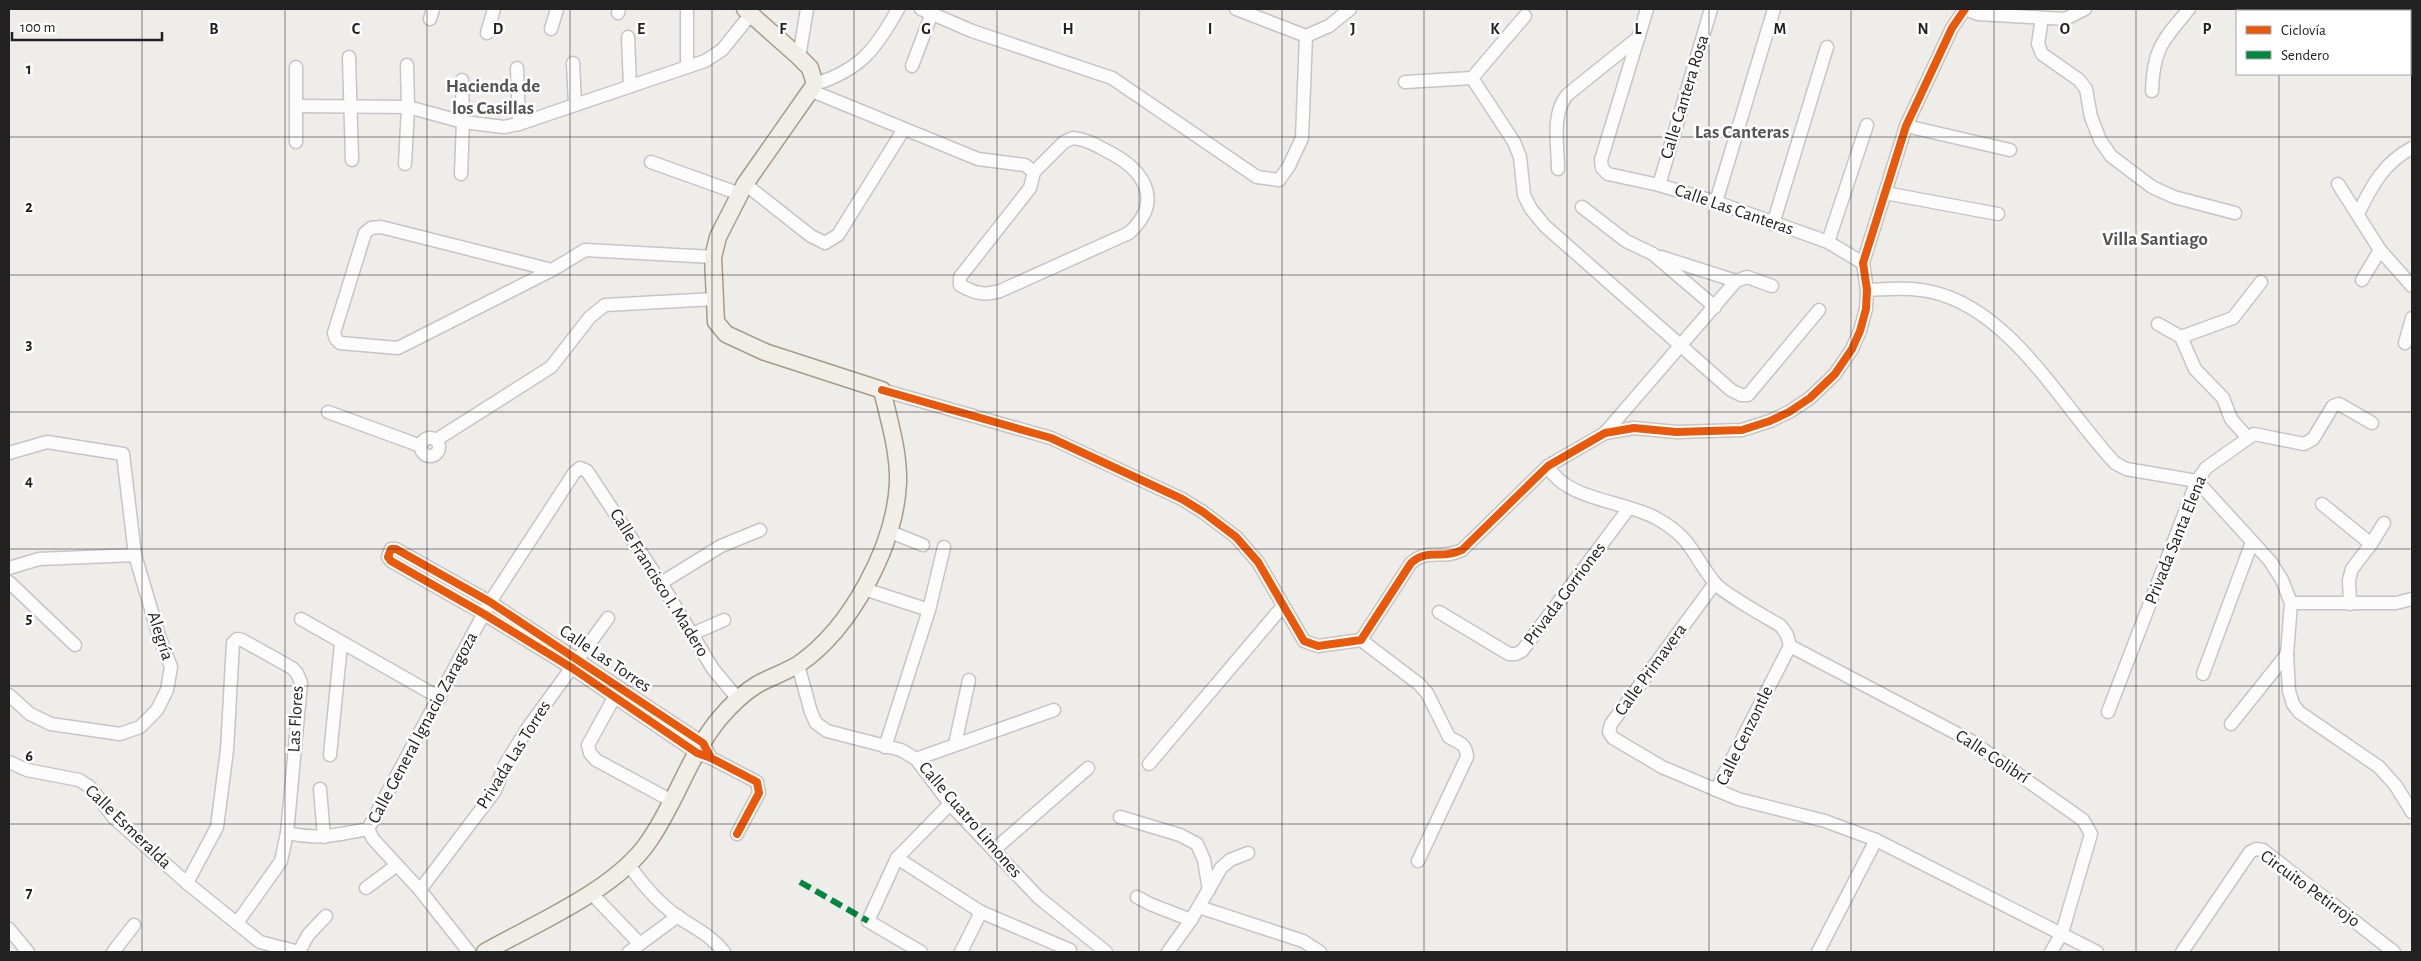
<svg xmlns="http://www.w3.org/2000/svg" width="2421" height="961" font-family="'Alegreya Sans',sans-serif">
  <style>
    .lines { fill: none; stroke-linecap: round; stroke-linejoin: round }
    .minor-casing { stroke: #c6c5c4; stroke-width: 15 }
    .major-casing { stroke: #a49d87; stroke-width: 19 }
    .minor { stroke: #fcfcfc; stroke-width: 12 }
    .major { stroke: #f1ede7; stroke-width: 16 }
    .quiet { stroke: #00873e; stroke-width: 6; stroke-dasharray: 12 6; stroke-linecap: butt }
    .cycleway-casing { stroke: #fff; stroke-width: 11 }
    .cycleway { stroke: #e8590c; stroke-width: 8 }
    .grid { fill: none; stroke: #212121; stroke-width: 1; stroke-opacity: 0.55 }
    .labels { text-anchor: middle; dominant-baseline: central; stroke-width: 5; stroke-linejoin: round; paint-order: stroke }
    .street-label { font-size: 18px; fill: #212121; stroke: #fff }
    .neighbourhood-label { font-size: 19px; font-weight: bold; fill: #545454; stroke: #fff }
    .grid-label { font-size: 16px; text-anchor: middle; font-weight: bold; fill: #212121; stroke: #fff; stroke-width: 5; stroke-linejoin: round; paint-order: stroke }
  </style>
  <rect width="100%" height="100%" fill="#eeedea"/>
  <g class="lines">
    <g class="minor-casing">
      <g id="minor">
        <polyline points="687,9 687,66"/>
        <polyline points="921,9 972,31 1112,78 1257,177 1279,180 1289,166 1302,138 1306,36"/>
        <polyline points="1236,9 1306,36 1329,26 1350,9"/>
        <polyline points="1647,9 1601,160 1602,168 1608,174 1659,185 1716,202 1828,242 1863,263"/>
        <polyline points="1965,9 1978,14 2065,19 2085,9"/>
        <polyline points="2391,9 2393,11"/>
        <polyline points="618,13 619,9"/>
        <polyline points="2042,18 2038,44 2042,54 2079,80 2086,89 2091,117 2100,140 2111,156 2152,187 2174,197 2235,213"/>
        <polyline points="430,19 433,9"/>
        <polyline points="551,29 557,9"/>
        <polyline points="2410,32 2412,35"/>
        <polyline points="487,33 494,9"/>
        <polyline points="628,37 630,86"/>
        <polyline points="349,57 352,160"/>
        <polyline points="799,57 807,9"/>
        <polyline points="573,63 575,104"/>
        <polyline points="912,66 932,13"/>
        <polyline points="296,67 296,142"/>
        <polyline points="517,68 519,124"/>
        <polyline points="1472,78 1514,142 1520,157 1524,195 1531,209 1545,226 1731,390 1741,395 1748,395 1819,310"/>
        <polyline points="1405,82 1472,78 1525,16"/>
        <path d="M815,84C860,70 876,49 898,9"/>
        <polyline points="812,91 978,159 1025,165 1034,172"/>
        <path d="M2152,91C2153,49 2163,40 2189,9"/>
        <polyline points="297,106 408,107 463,122 504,127 519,124 705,61 722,50 751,14"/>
        <polyline points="1906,126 2010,150"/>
        <path d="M1073,138C1085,139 1094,144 1105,150C1142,168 1166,199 1129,233L1000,291C984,296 974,293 960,285V277L1030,188L1034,172L1064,142Z"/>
        <polyline points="651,162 740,194"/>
        <polyline points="405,164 408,107 407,65"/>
        <path d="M1558,169C1558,145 1551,115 1567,95L1639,37"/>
        <polyline points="461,174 463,122 462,80"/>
        <polyline points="745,184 811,236 825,243 838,235 904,129"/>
        <polyline points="2338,184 2380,250 2412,286"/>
        <polyline points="1659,185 1711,9"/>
        <polyline points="1885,193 1998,214"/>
        <polyline points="1716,202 1774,9"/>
        <polyline points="1582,207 1626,241 1653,254 1715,307"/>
        <path d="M2358,214C2371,187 2384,162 2412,148"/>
        <polyline points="1773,224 1827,47"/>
        <polyline points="1828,242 1867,125"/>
        <polyline points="1661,257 1736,281"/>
        <polyline points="552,270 381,227 371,228 365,233 334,333 336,339 340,343 398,348 552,270 585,250 713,257"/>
        <polyline points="2362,280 2380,250"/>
        <path d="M1867,290C1888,289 1911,287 1932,292C2012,310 2062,407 2115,463L2126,469L2197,481L2270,561L2282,580L2291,603L2287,654L2289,691L2293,704L2299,712L2379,767L2396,786L2412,812"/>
        <polyline points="2158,324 2181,337 2195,369 2223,398 2231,419 2248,438"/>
        <polyline points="2181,337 2233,318 2261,282"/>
        <polyline points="2405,343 2412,318"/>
        <path d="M882,390L1051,438L1182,499L1203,512L1236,537L1258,562L1304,641L1318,646L1361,640L1411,563C1428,548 1442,560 1462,550L1548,466L1605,433L1634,428L1676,432L1742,430L1770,421L1789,412L1810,398L1835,374L1852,349L1860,331L1866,309L1867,290L1863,263L1906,126L1952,28L1965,9"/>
        <polyline points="328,412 421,446"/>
        <polyline points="1605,433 1736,281 1747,277 1772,286"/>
        <circle cx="430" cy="447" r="9"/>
        <polyline points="436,440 551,367 590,317 605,305 715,299"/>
        <polyline points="9,453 47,442 123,454 135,555 159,636 171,667 167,690 157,710 140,727 120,734 51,724 30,714 9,695"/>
        <path d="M1548,466C1565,500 1625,501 1656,518C1692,538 1691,553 1714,582C1722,593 1766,617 1781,626L1787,635L1790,646L1716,790"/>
        <polyline points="2322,504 2371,544"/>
        <polyline points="888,531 923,545"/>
        <polyline points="9,568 39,559 135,555"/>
        <polyline points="9,582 75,645"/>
        <polyline points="661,583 721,546 760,530"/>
        <polyline points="1715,583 1611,724 1609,732 1613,738 1662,767 1738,799 1825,821 1876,840 2097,952"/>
        <polyline points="864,589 929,610"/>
        <polyline points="2291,603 2396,603 2412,599"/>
        <polyline points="2350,604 2349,580 2352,569 2371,544 2384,523"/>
        <polyline points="1439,612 1509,654 1516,654 1522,651 1629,508"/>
        <polyline points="301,619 440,698"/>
        <polyline points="692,634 724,620"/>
        <path d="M1361,640L1419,684L1427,693L1449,737C1460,744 1466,743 1467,757L1418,861"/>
        <polyline points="1790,646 1971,741 2083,820 2091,834 2062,933 2051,952"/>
        <polyline points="798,665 811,712 816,723 827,731 901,750 916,759 950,804 1038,897 1106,952"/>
        <polyline points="2203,674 2252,542"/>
        <polyline points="615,696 588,745 590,753 596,760 672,801"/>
        <polyline points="2108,712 2197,481 2206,468 2254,434 2304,444 2313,439 2333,406 2339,404 2372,423"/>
        <polyline points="2231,724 2287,654"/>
        <polyline points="955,744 969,680"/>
        <polyline points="885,747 929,610 944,547"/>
        <polyline points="330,755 341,644"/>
        <polyline points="711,758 703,743 490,602 396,549 391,549 388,557 391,561 484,614 572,668 697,753 711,758 757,782 759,793 737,834"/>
        <polyline points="916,759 1054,710"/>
        <polyline points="9,762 27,770 79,780 90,787 114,818 187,883 260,942 299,952"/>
        <polyline points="1149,764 1283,606"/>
        <polyline points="320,789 324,837"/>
        <polyline points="1120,817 1180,835 1197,844 1204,860 1209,890"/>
        <polyline points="368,829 490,602 574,473 580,468 587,471 661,583 713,669 738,699"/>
        <polyline points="368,829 373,839 420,890 469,952"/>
        <path d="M287,833C317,840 338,835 368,829"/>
        <polyline points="995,849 1088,768"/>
        <polyline points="897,858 981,912 1070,950"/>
        <path d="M629,865C643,885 657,902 677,916C694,928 711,935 724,952"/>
        <polyline points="187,883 217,827 227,750 233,643 237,639 242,640 292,668 297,673 301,683 287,833 281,861 237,923"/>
        <polyline points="366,888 397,865"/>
        <polyline points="420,890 495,791 505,765 527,729 608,618"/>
        <polyline points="591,893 640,944"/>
        <polyline points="1137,897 1150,904 1191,920"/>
        <polyline points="1199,907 1303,941 1320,952"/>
        <polyline points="9,929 28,952"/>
        <polyline points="113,952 134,925"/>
        <polyline points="299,952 308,935 326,916"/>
        <polyline points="629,952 678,916"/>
        <polyline points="921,952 868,921 897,858 950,804"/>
        <polyline points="961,952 981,912"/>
        <polyline points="1168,952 1191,920 1221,868 1230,860 1248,853"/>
        <polyline points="1818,952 1876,840"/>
        <polyline points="2182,952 2250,852 2256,849 2263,850 2394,952"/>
      </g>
    </g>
    <g class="major-casing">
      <path id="major" d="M485,952C536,923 616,890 649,841C676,802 689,756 719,719C730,706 743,693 758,684C771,677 786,672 799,664C851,628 895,546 898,483C899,452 889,420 882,390L765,352L726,334L716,322L713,257L718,237L745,184L815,84L810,68L799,57L745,9"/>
    </g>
    <use href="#minor" class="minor"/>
    <use href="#major" class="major"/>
    <polyline class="quiet" points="800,882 868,921"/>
    <g class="cycleway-casing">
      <g id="cycleway">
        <path d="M882,390L1051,438L1182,499L1203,512L1236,537L1258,562L1304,641L1318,646L1361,640L1411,563C1428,548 1442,560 1462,550L1548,466L1605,433L1634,428L1676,432L1742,430L1770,421L1789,412L1810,398L1835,374L1852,349L1860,331L1866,309L1867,290L1863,263L1906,126L1952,28L1965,9"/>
        <polyline points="711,758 703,743 490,602 396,549 391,549 388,557 391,561 484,614 572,668 697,753 711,758 757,782 759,793 737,834"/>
      </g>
    </g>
    <use href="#cycleway" class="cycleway"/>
  </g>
  <path class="grid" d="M142,9V952M285,9V952M427,9V952M570,9V952M712,9V952M854,9V952M997,9V952M1139,9V952M1282,9V952M1424,9V952M1567,9V952M1709,9V952M1851,9V952M1994,9V952M2136,9V952M2279,9V11M2279,74V952M9,137H2412M9,275H2412M9,412H2412M9,549H2412M9,686H2412M9,824H2412"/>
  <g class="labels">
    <g class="street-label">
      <text transform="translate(1685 97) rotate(-73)">Calle Cantera Rosa</text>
      <text transform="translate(1734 210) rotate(19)">Calle Las Canteras</text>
      <text transform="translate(2176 540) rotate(-68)">Privada Santa Elena</text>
      <text transform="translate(659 583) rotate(58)">Calle Francisco I. Madero</text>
      <text transform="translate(1565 594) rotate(-53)">Privada Gorriones</text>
      <text transform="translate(160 636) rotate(72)">Alegría</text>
      <text transform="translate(605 659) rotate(34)">Calle Las Torres</text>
      <text transform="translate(1651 670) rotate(-54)">Calle Primavera</text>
      <text transform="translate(296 719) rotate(-87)">Las Flores</text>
      <text transform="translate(423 728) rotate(-62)">Calle General Ignacio Zaragoza</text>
      <text transform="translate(1745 736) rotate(-64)">Calle Cenzontle</text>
      <text transform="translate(514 755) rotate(-58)">Privada Las Torres</text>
      <text transform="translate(1992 757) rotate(33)">Calle Colibrí</text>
      <text transform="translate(970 820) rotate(49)">Calle Cuatro Limones</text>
      <text transform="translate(128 827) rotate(44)">Calle Esmeralda</text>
      <text transform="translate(2310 889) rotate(36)">Circuito Petirrojo</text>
    </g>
    <g class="neighbourhood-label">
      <text x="493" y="86">Hacienda de<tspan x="493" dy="22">los Casillas</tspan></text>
      <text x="1742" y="132">Las Canteras</text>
      <text x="2155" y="239">Villa Santiago</text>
    </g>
  </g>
  <g class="grid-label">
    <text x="214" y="34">B</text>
    <text x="356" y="34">C</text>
    <text x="498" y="34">D</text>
    <text x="641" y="34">E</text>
    <text x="783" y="34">F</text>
    <text x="926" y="34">G</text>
    <text x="1068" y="34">H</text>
    <text x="1210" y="34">I</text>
    <text x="1353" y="34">J</text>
    <text x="1495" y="34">K</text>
    <text x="1638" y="34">L</text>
    <text x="1780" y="34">M</text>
    <text x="1923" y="34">N</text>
    <text x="2065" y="34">O</text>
    <text x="2207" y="34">P</text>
    <text x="29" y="74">1</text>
    <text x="29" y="212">2</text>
    <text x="29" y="349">3</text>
    <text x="29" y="486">4</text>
    <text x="29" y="623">5</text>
    <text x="29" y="761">6</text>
    <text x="29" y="898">7</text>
  </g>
  <rect width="2421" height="961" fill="none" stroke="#212121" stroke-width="20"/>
  <rect x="2236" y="10" width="175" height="65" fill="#ffffff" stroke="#a6a6a6"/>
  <rect x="2246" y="26" width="25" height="8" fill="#e8590c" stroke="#a6a6a6"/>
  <text x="2281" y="35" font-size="15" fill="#212121">Ciclovía</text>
  <rect x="2246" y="51" width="25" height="8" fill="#00873e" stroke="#a6a6a6"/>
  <text x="2281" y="60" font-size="15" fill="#212121">Sendero</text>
  <path d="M12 32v8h150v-8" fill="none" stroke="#212121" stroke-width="2.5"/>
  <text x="20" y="32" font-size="15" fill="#212121" stroke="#ffffff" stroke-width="4" paint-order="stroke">100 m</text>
</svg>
